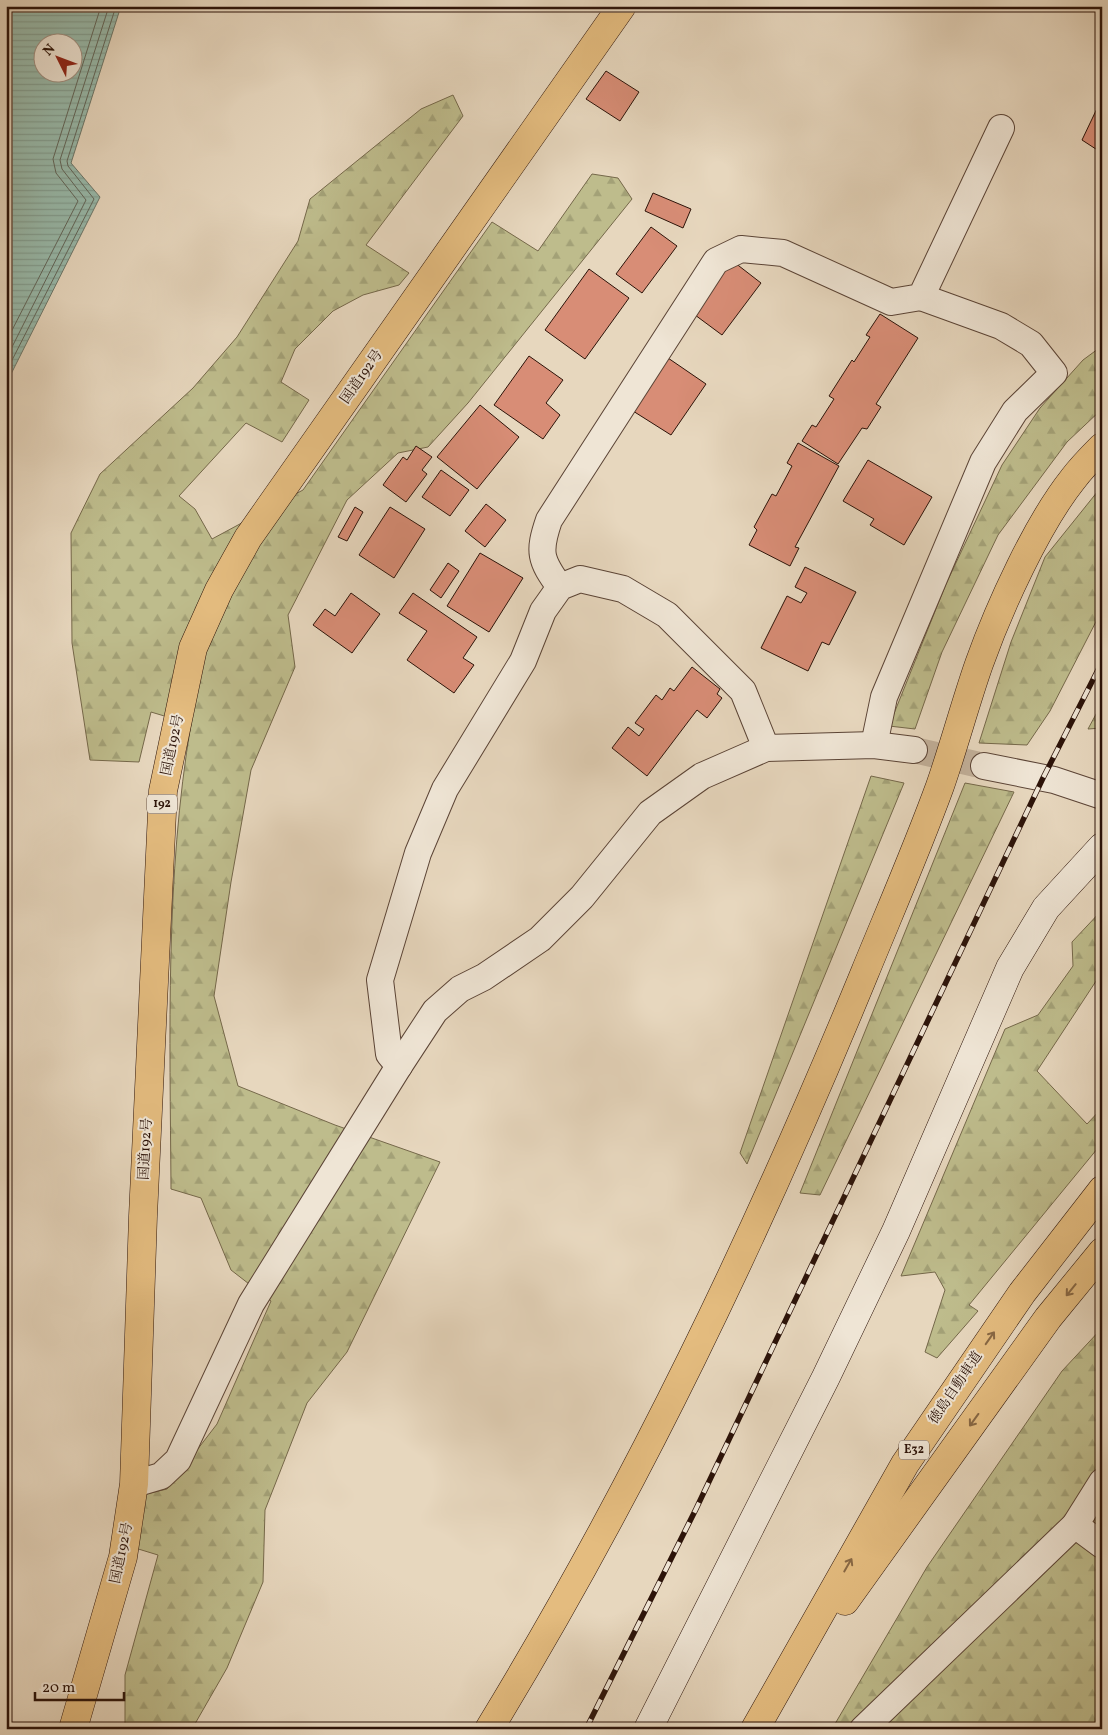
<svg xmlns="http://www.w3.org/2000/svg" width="1108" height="1735" font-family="Vollkorn,'Noto Serif JP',serif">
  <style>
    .forest { fill: url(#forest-firs); stroke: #75684a }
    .water { fill: url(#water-rules); stroke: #6d776a; fill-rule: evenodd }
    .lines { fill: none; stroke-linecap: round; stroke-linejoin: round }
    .shore { stroke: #62665a; stroke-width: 1 }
    .building { fill: #d88d76; stroke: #2c1309 }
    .street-tunnel { stroke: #c2b09a; stroke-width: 26; stroke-dasharray: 26 13; stroke-linecap: butt }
    .street-casing { stroke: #5b4436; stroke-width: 28 }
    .secondary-casing { stroke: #2c1309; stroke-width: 29 }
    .highway-casing { stroke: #2c1309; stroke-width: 29 }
    .street { stroke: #efe5d5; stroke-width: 26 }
    .secondary { stroke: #efe5d5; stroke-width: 28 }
    .highway { stroke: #e4bc7f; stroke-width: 28 }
    .rail-casing { stroke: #2c1309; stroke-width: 5.5 }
    .rail { stroke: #efe5d5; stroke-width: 4; stroke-dasharray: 11; stroke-linecap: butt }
    .oneway { stroke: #886844 }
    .labels { text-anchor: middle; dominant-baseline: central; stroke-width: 4; stroke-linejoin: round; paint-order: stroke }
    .shield { fill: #efe5d5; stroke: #665246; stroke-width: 1 }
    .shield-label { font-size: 12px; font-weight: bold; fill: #2c1309 }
    .street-label { font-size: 14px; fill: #2c1309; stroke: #efe5d5 }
  </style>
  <defs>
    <pattern id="forest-firs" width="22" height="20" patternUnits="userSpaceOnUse" patternTransform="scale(1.25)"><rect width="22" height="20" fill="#bebc8c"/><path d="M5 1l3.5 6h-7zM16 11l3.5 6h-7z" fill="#a3a177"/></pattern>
    <pattern id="water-rules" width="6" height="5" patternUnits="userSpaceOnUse" patternTransform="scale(1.25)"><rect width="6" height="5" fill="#98baab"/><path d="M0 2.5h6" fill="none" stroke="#839f92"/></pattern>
  </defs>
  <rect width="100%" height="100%" fill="#e7d7be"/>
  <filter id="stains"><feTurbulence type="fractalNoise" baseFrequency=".004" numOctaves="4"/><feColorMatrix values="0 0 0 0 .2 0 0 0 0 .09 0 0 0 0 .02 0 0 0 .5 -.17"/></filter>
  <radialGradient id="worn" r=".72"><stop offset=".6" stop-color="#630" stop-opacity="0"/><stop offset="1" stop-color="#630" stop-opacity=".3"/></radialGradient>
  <g class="forest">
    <path d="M453,95L463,116L366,245L409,273L399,285L363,295L333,311L295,349L281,382L309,400L282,442L246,423L179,496L195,509L212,539L303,490L492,222L538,251L592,174L618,178L632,199L468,403L428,447L398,453L347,500L288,615L295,667L251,770L231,882L214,996L238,1086L335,1125L440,1162L347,1352L307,1403L265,1510L263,1582L227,1668L192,1729H125V1675L158,1555L135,1548L142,1495L167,1489L217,1424L271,1301L231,1270L201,1198L171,1189C170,1034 165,878 191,724L151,712L139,762L90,760L72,643L71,533L100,474L193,388L237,337L298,241L310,199L421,109Z"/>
    <polygon points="1102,346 1102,409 1067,442 998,535 942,652 915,729 889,726 946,584 1002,465 1040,408 1083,360"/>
    <polygon points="1102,486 1102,610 1050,711 1027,745 979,743 1011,642 1045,557"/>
    <polygon points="1102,703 1102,728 1088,729"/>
    <polygon points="871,776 904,783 747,1164 740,1153"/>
    <polygon points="965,783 1014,792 820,1195 800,1193"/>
    <polygon points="1102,910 1102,972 1037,1071 1087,1124 1102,1108 1102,1143 969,1305 978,1311 937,1358 925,1352 945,1290 935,1272 901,1276 1005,1029 1038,1015 1073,966 1072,942"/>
    <polygon points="1102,1328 1102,1729 832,1729 927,1567 1062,1371"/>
  </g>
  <path class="water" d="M6,6H121L71,163L100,197L6,384ZM42,42H72V72H42Z"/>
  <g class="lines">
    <g class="shore">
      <polyline points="6,342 78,201 56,173 53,159 101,6"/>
      <polyline points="6,359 86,200 62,169 60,160 109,6"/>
      <polyline points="6,372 94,199 68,166 67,161 116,6"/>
    </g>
  </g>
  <g class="building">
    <polygon points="606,71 639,92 620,121 586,99"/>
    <polygon points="1102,98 1102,153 1082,140"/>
    <polygon points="653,193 691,209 683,228 645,211"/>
    <polygon points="651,227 677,246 642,293 616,274"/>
    <polygon points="730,259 761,283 722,335 691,312"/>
    <polygon points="589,269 629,298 585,359 545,330"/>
    <polygon points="880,314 918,338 876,404 881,407 867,429 862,428 838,464 802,441 812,425 816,427 834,399 829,396 852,360 854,362 870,337 866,335"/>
    <polygon points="529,356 563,380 546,403 560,415 543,439 494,405"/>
    <polygon points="668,358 706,384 671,435 633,411"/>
    <polygon points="480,405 519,437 477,489 437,457"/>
    <polygon points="798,443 839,466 795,547 799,548 790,566 749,545 757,530 754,527 772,494 776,496 792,466 787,463"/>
    <polygon points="416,446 432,457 422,470 427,474 406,502 383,485 403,457 407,460"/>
    <polygon points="868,460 932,497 904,545 870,525 874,519 843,501"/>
    <polygon points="441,470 469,490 450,516 422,497"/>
    <polygon points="486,504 506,520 485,547 465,531"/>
    <polygon points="355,507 363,512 347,541 338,537"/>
    <polygon points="390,507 425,529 394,578 359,555"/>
    <polygon points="480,553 523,578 489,632 447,606"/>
    <polygon points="448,563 459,571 441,598 430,590"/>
    <polygon points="805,567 856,592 829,645 822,642 808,671 761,648 787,596 801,603 807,593 795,587"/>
    <polygon points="351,593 380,614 352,653 313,625 325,609 335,616"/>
    <polygon points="413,593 477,637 463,658 474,665 454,693 407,660 427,631 399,613"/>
    <polygon points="692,667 720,689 717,694 722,698 707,718 697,710 647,776 612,748 628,727 639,736 644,729 635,723 656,695 662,700 670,688 674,691"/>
  </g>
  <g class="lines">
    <polyline class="street-tunnel" points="914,750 984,766"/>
    <g class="street-casing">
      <g id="street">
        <path d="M560,587C540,560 538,552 549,520L716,261L741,249L783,253L891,302L921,297L1001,128"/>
        <polyline points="874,745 884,697 983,462 1015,411 1054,373 1031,344 1001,326 921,297"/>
        <polyline points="984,766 1054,780 1102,796"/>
        <polyline points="399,1066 389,1054 380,980 418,853 445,789 523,661 543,611 560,587 580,579 623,589 667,615 743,691 766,748"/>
        <polyline points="134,1484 161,1476 178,1460 251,1304 399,1066 435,1011 460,989 484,977 540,939 582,897 650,813 702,776 766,748 874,745 914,750"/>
        <polyline points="1075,1525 1102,1545"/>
        <polyline points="863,1729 1075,1525 1102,1482"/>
      </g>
    </g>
    <g class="secondary-casing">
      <polyline id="secondary" points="648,1729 826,1377 896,1231 1010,968 1046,908 1102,847"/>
    </g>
    <g class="highway-casing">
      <g id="highway">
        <polyline points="845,1601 1048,1318 1102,1252"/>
        <polyline points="73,1729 123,1557 134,1484 143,1216 163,791 193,648 219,590 248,538 622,6"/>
        <path d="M489,1729C637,1486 757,1235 865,972C890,911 917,849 940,786C954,746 965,704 979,664C999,608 1037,524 1073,479C1082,467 1092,457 1102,447"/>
        <polyline points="755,1729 905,1464 1022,1293 1102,1190"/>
      </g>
    </g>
    <use href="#street" class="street"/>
    <use href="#secondary" class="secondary"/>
    <use href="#highway" class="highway"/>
    <g class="rail-casing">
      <polyline id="rail" points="586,1729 696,1509 1043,778 1102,662"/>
    </g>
    <use href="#rail" class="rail"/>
  </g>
  <defs><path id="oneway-shaft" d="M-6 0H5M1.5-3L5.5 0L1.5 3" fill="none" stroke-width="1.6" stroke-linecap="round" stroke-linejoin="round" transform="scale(1.25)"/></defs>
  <g class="oneway">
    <use href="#oneway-shaft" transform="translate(1071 1290) rotate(129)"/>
    <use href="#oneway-shaft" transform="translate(990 1338) rotate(-55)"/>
    <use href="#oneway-shaft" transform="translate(974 1420) rotate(126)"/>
    <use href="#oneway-shaft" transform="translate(848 1565) rotate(-60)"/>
  </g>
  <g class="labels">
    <g class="shield">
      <rect x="147" y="794.5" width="30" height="19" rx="4"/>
      <rect x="899" y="1440.5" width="30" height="19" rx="4"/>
    </g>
    <g class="shield-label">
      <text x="162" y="804">192</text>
      <text x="914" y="1450">E32</text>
    </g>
    <g class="street-label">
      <text transform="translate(362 377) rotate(-55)">国道192号</text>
      <text transform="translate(173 745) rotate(-78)">国道192号</text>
      <text transform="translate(146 1149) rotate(-87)">国道192号</text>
      <text transform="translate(956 1388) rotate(-56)">徳島自動車道</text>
      <text transform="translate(122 1553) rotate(-78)">国道192号</text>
    </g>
  </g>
  <rect width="1108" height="1735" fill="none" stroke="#e7d7be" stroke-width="25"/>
  <rect x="8" y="8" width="1093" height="1720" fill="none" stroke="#2c1309" stroke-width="2.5"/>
  <rect x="12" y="12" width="1083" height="1710" fill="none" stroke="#2c1309"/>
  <g transform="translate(58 58) rotate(312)"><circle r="24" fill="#efe5d5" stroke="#a19183"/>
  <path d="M0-4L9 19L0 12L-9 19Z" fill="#8f2418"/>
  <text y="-8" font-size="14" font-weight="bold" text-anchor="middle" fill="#2c1309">N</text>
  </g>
  <path d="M35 1692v8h89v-8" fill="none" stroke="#2c1309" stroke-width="2.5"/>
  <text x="42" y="1692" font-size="15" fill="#2c1309" stroke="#efe5d5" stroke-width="4" paint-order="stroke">20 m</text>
  <rect width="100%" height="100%" filter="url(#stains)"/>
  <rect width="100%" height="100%" fill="url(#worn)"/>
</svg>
